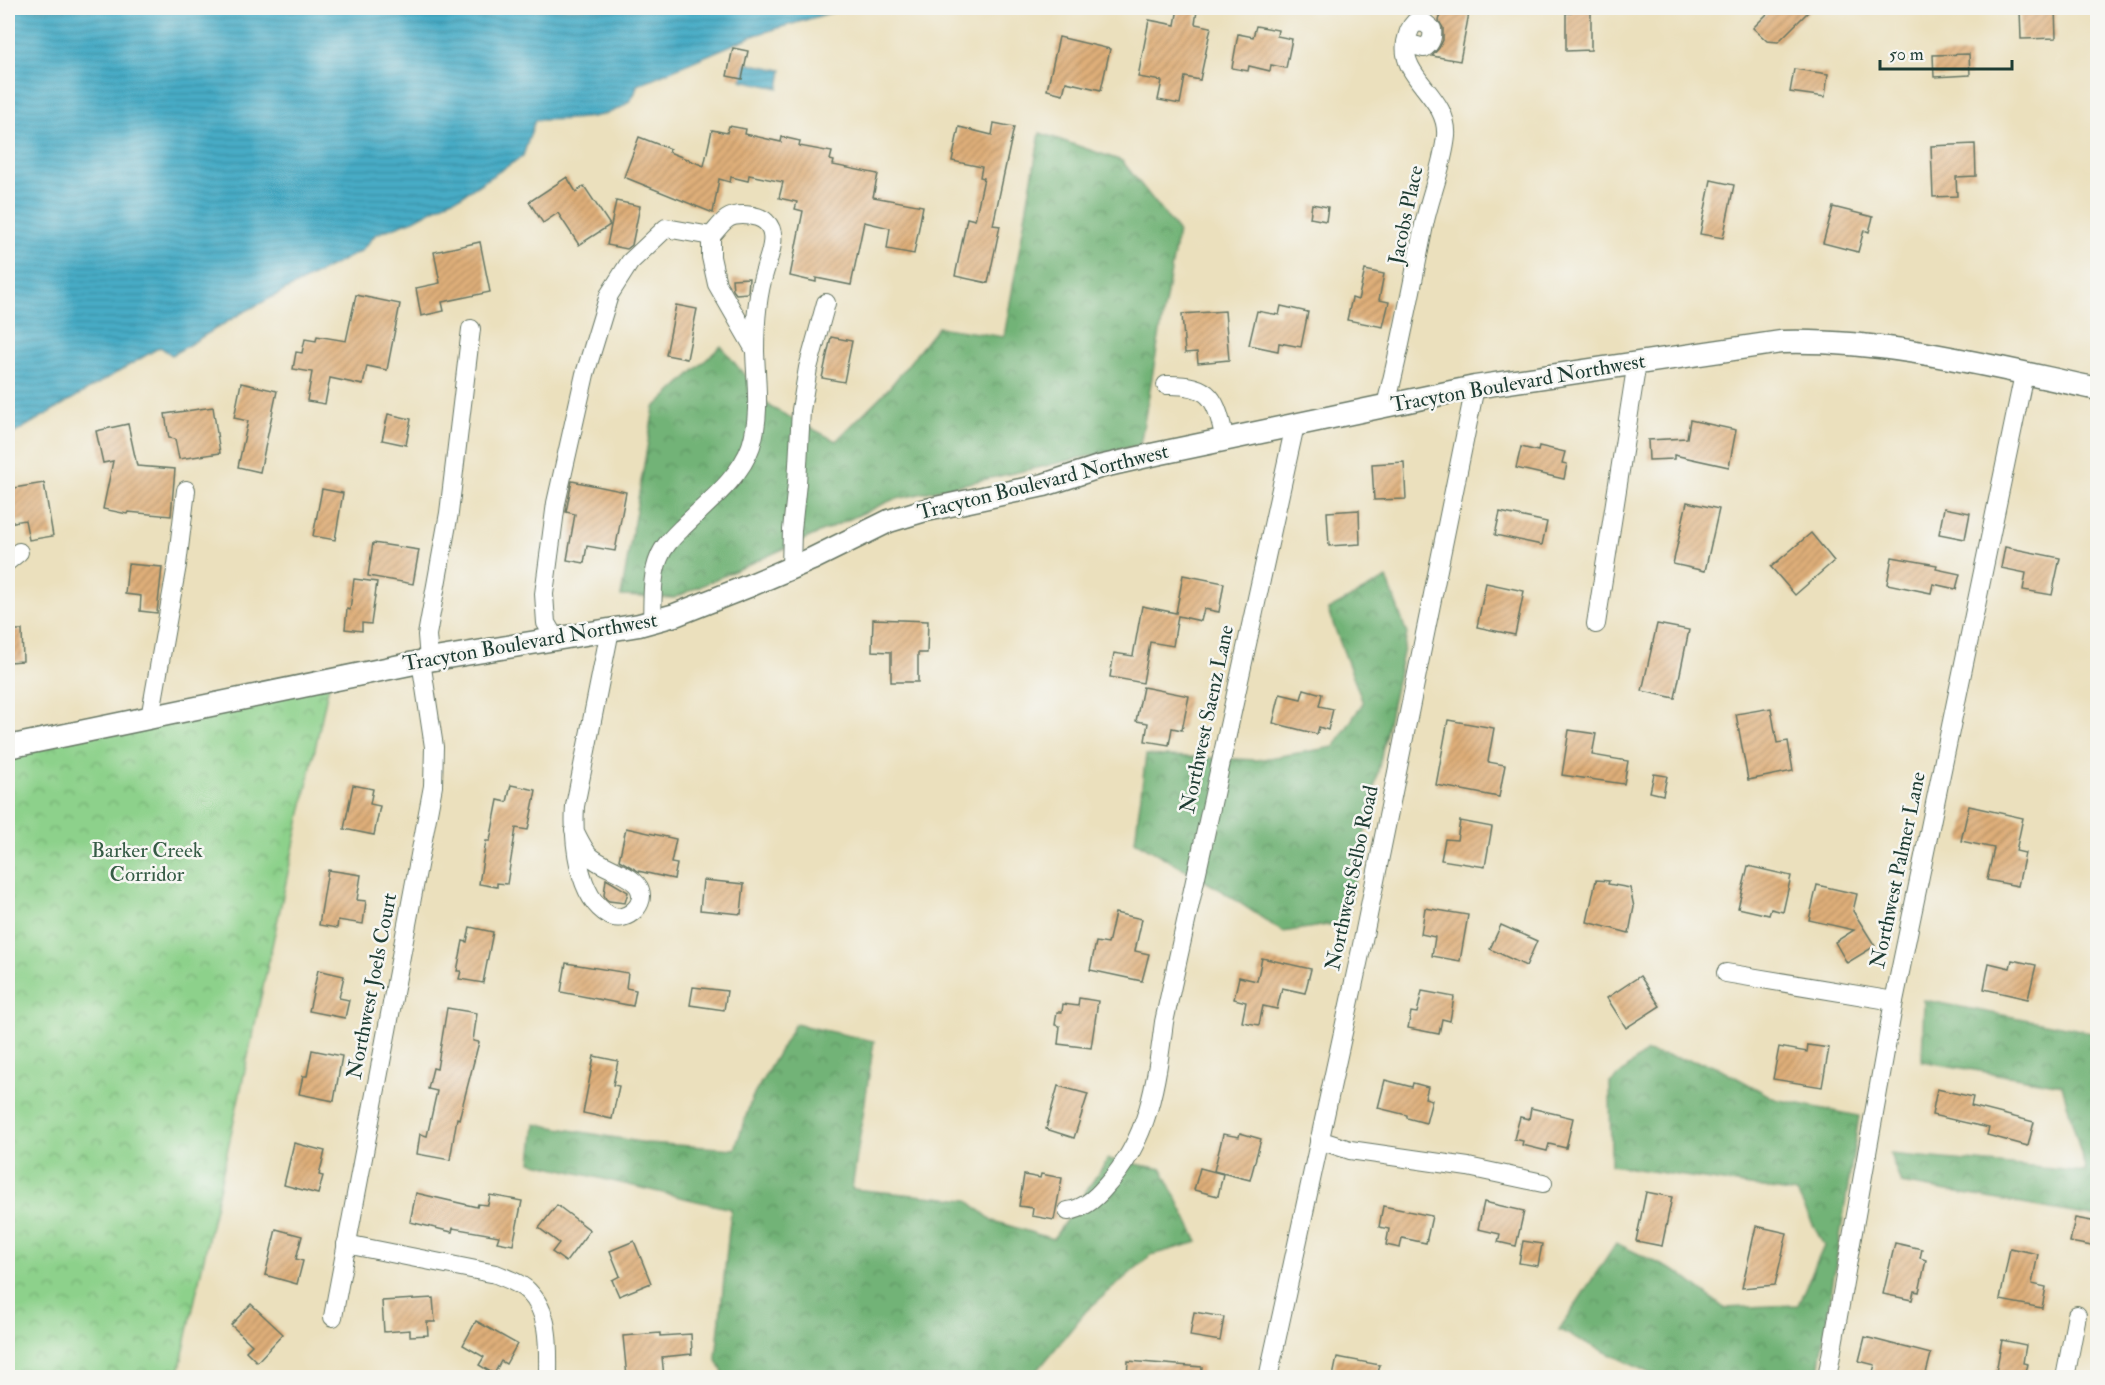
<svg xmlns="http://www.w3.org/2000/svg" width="2105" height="1385" font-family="'IM FELL Double Pica',serif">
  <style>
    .forest { fill: url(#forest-crowns); stroke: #487856; stroke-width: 1.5 }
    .park { fill: url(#park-crowns); stroke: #568760; stroke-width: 1.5 }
    .water { fill: url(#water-rules); stroke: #32747d; stroke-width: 1.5 }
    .building { fill: url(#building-hatch) }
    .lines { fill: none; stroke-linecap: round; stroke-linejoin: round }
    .minor-casing { stroke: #667664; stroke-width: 20 }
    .major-casing { stroke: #667664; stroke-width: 25 }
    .minor { stroke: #fff; stroke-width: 18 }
    .major { stroke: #fff; stroke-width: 22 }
    .labels { text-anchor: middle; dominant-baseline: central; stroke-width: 5; stroke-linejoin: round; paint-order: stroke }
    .street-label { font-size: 21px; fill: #1f3d34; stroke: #f6f6f2 }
    .park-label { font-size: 21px; fill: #355b45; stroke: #f6f6f2 }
  </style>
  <defs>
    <pattern id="forest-crowns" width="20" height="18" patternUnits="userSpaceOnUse" patternTransform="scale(1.5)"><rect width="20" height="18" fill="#72b377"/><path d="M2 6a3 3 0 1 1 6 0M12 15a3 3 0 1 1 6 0" fill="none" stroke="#5d9362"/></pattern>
    <pattern id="park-crowns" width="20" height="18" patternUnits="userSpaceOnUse" patternTransform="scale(1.5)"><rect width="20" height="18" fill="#8dd18b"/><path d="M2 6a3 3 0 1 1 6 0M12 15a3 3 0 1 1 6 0" fill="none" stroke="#73ab72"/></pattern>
    <pattern id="water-rules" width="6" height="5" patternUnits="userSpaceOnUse" patternTransform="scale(1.5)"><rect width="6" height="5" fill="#46acc6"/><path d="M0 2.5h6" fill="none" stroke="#3a8da2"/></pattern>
    <pattern id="building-hatch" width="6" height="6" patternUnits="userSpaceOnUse" patternTransform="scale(1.5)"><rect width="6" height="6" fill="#dfaf79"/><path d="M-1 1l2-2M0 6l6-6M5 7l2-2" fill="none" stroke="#b49064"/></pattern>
  </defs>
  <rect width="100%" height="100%" fill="#f6f6f2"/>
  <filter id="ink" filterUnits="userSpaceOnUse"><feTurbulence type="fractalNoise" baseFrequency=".0167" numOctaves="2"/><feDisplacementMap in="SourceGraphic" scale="12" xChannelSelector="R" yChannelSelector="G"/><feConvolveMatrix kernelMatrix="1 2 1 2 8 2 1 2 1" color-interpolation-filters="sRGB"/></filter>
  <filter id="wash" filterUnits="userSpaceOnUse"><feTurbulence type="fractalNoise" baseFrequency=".008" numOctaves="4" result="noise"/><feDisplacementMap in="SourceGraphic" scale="24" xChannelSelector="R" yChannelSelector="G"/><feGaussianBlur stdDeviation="1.35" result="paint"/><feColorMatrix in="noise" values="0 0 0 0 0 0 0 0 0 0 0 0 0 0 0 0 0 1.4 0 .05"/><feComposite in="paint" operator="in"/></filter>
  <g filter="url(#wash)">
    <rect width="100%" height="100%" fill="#ebe0bd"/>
    <g class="forest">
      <polygon points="1040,133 1122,161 1178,231 1140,445 892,500 674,598 621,596 654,408 721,346 770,407 836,441 890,387 938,327 1004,337"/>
      <polygon points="1387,578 1407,634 1346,922 1283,932 1219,889 1135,841 1146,755 1257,760 1334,747 1363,703 1328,610"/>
      <polygon points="1924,1000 2097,1033 2097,1217 1901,1183 1890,1154 2086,1172 2062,1085 1922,1061"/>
      <polygon points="795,1024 874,1041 852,1189 967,1200 993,1221 1053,1239 1108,1159 1162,1169 1198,1242 1151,1255 1086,1311 1033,1376 1036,1377 725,1377 716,1358 731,1209 531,1162 535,1124 646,1143 735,1149 752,1098"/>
      <polygon points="1646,1052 1714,1065 1775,1099 1859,1116 1818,1377 1658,1377 1559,1330 1616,1243 1682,1275 1724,1308 1798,1305 1824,1246 1797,1193 1611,1165 1610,1083"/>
    </g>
    <polygon class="park" points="330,680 178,1377 8,1378 8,747"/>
    <g class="water">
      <path d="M8,8H846L755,35L637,85C636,90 635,95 632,98C613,122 563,119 535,120L523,156L460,197L453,199L414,220L376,234L361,251L240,314L172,355L160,347L8,437Z"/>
      <polygon points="745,63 782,70 779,88 741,80"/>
    </g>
    <g id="blocks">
      <g class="building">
        <polygon points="1178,8 1197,11 1195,24 1211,27 1200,80 1185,77 1180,104 1158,100 1162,81 1138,77 1149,20 1175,25"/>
        <polygon points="1442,8 1470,8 1460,61 1432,56 1439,48 1443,40 1443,28 1439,21"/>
        <polygon points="1571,8 1591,8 1591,50 1566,51 1566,13 1571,13"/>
        <polygon points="1773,8 1812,8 1778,42 1767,41 1753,28"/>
        <polygon points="2031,8 2055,8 2056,38 2021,39 2020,9 2031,9"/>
        <polygon points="1256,26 1278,30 1277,36 1292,39 1286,68 1271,65 1270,71 1249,66 1248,71 1232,68 1238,34 1253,37"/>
        <polygon points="1059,37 1110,49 1101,90 1066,82 1063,94 1047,90"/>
        <polygon points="733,48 748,51 742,79 727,76"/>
        <polygon points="1969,54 1970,75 1934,77 1933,55"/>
        <polygon points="1794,69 1828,74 1825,97 1790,92"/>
        <polygon points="994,123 1014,127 993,225 1000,226 988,283 955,276 967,218 975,220 984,178 980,177 982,167 952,161 959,127 992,135"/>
        <polygon points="729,126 746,129 745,134 781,142 782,137 800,141 799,146 832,152 830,160 834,161 833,165 878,174 873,197 923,206 914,254 887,249 890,228 864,222 851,285 816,278 816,282 790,276 803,211 795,209 797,202 779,198 783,182 749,175 748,181 731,177 730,182 719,179 713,213 624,177 639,137 670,149 669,152 704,166 712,130 727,133"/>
        <polygon points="1975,144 1976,176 1956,177 1957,196 1933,197 1931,146"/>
        <polygon points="567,177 576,192 584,186 610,225 579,245 558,213 543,223 529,202"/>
        <polygon points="1711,180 1734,185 1723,238 1700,234"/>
        <polygon points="616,201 640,206 632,245 627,249 607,245"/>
        <polygon points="1312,204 1328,207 1326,221 1310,218"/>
        <polygon points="1833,207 1873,217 1869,232 1864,230 1858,252 1823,243"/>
        <polygon points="480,242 490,292 442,302 444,311 421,316 416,288 440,283 434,252"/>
        <polygon points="1365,270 1384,274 1379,300 1389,302 1383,327 1347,320 1352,298 1358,300"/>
        <polygon points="749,278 748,293 736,294 733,290 732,279"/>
        <polygon points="356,295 400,304 387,370 367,366 363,385 330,378 325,404 307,401 312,372 293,369 296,352 302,353 305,339 316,341 317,336 346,341"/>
        <polygon points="676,305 697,309 687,359 666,355"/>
        <polygon points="1281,306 1308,312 1301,347 1279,343 1278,351 1249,345 1257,311 1279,315"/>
        <polygon points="1225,311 1229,360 1198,363 1197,352 1185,353 1182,314"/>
        <polygon points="831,337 852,341 844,382 822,378"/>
        <polygon points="241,383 277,391 260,472 238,467 248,421 234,418"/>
        <polygon points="213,407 220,453 179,459 175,439 169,438 165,414"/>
        <polygon points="388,414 411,419 406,445 382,440"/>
        <polygon points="1690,420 1736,430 1729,467 1674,455 1674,459 1649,460 1648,440 1687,438"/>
        <polygon points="128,424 137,466 175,469 171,516 128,512 127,514 103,509 113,461 103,463 96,431"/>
        <polygon points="1539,446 1565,452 1562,463 1567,464 1564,479 1516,468 1521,447 1538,451"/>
        <polygon points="1404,462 1406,499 1374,500 1372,464"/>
        <polygon points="572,481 626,492 615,551 587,546 584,563 567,560 575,514 566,512"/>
        <polygon points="44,483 53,536 29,540 25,520 8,523 8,489"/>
        <polygon points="322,489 343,493 335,540 313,536"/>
        <polygon points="1687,502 1719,509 1705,571 1673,564"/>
        <polygon points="1944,508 1970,513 1965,539 1939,534"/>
        <polygon points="1359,510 1360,544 1329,546 1327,512"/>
        <polygon points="1500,512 1547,522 1542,545 1495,535"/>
        <polygon points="1811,533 1834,561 1795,595 1771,567"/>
        <polygon points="373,543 419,550 413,584 368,576"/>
        <polygon points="2005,547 2060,558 2052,595 2023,590 2026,573 2001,568"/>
        <polygon points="1892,557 1937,565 1936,569 1960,574 1956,589 1933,584 1931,593 1887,584"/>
        <polygon points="128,564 162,567 157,613 140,611 141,596 125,594"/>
        <polygon points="1183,575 1224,583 1219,612 1204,609 1201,621 1178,616 1173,646 1150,642 1143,683 1110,677 1114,653 1133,656 1142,606 1176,613"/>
        <polygon points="354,579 377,582 371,624 362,623 362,631 345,629 347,609 350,610"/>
        <polygon points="1486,583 1524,591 1515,635 1477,627"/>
        <polygon points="873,619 928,621 927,653 918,653 918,682 891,682 891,652 872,651"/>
        <polygon points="1657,624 1689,630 1675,698 1642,691"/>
        <polygon points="8,630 22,630 23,661 8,662"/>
        <polygon points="1143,687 1189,696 1182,730 1172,728 1169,745 1145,741 1148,723 1136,721"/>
        <polygon points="1304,689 1322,694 1319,706 1333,709 1328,730 1319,727 1317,734 1273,723 1280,694 1301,699"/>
        <polygon points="1771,708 1777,743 1788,741 1793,771 1748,780 1736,714"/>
        <polygon points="1448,720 1494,728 1488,762 1505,765 1499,797 1436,785"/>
        <polygon points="1569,730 1596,734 1592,755 1628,761 1624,784 1562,775"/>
        <polygon points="1654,774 1667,776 1663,795 1650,792"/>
        <polygon points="353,785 373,789 370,804 380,806 374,835 344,829"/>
        <polygon points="511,785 536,790 528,830 516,828 507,884 497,883 497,887 479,884 486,841 490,841 498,800 507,802"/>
        <polygon points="1969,806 2023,818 2016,851 2025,853 2018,886 1987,880 1994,848 1961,841"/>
        <polygon points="1460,821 1492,827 1485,867 1441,860 1445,839 1457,840"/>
        <polygon points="626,828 676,839 671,863 677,864 674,879 638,871 619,860"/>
        <polygon points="1748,866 1791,876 1783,912 1771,909 1769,915 1738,908"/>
        <polygon points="328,870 361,875 357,900 366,901 363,924 338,920 337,928 319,925"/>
        <polygon points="606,879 628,892 625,903 609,901 606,899 604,895"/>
        <polygon points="703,880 744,884 741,914 700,910"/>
        <polygon points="1596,880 1609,881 1608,884 1630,888 1634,907 1629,933 1587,922"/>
        <polygon points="1817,885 1857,894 1853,911 1875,946 1847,963 1835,942 1854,930 1809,920"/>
        <polygon points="1425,908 1468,915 1460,961 1432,956 1435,937 1421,934"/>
        <polygon points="1115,913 1142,919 1135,951 1149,954 1142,981 1090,970 1096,942 1108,944"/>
        <polygon points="1501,925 1537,941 1526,966 1490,949"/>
        <polygon points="470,927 493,932 483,983 459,979 461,971 457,971 463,941 467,942"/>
        <polygon points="1262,958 1311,969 1305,993 1282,988 1277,1009 1263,1006 1259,1025 1242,1022 1246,1002 1234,999 1239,977 1257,981"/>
        <polygon points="2012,960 2036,965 2028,999 1984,989 1989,963 2010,968"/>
        <polygon points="566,963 628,973 626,988 636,990 633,1006 561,992"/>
        <polygon points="318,970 344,976 339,998 349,1000 345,1018 309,1011"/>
        <polygon points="1640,976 1660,1006 1626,1028 1607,998"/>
        <polygon points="693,987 727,991 724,1010 690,1005"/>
        <polygon points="1422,991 1454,997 1450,1021 1442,1019 1439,1034 1408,1028 1411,1012 1417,1013"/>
        <polygon points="1079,998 1098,1001 1091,1048 1058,1044 1060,1026 1055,1025 1057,1012 1062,1012 1063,1004 1078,1006"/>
        <polygon points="447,1008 477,1013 473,1041 479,1042 459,1119 457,1118 450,1160 417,1154 420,1134 427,1136 437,1091 428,1089 433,1068 437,1069"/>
        <polygon points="1808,1045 1829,1048 1822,1087 1773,1079 1779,1047 1807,1052"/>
        <polygon points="312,1050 342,1056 334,1101 299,1094 303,1076 307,1076"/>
        <polygon points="594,1056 618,1061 613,1085 619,1086 612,1119 583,1113"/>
        <polygon points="1385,1080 1412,1087 1413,1083 1428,1087 1425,1098 1432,1100 1426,1123 1407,1118 1407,1115 1378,1108"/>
        <polygon points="1058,1086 1088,1094 1074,1138 1046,1129"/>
        <polygon points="1937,1089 1973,1097 1971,1106 2034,1122 2028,1146 1987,1135 1989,1128 1932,1115"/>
        <polygon points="1531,1108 1573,1118 1566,1148 1549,1144 1547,1151 1522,1145 1523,1141 1514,1139 1520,1117 1529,1119"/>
        <polygon points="1240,1133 1261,1139 1250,1180 1214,1171 1223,1134 1239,1137"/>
        <polygon points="294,1143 325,1151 319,1175 323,1176 318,1194 284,1185"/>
        <polygon points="1200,1168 1223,1174 1218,1196 1194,1190"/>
        <polygon points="1041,1174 1062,1178 1054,1220 1032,1216 1033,1208 1019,1206 1024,1175 1040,1178"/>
        <polygon points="1646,1192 1672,1197 1662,1246 1636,1241"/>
        <polygon points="416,1193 477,1207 478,1204 488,1205 490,1195 522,1201 513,1245 497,1242 499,1236 453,1228 452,1232 410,1222"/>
        <polygon points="1484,1202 1524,1211 1516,1246 1498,1242 1500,1234 1478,1229"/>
        <polygon points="557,1205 590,1230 566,1262 552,1252 559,1243 539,1228"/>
        <polygon points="1383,1206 1432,1216 1426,1243 1402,1238 1400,1248 1386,1245 1389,1229 1379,1227"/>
        <polygon points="2075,1218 2097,1222 2097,1247 2070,1242"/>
        <polygon points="1756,1226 1787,1233 1775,1285 1742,1288"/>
        <polygon points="276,1229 302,1236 296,1259 303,1261 297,1284 265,1275"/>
        <polygon points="634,1241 651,1283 619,1296 612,1280 620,1276 610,1251"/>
        <polygon points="1523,1241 1542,1244 1538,1266 1519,1263"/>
        <polygon points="1895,1243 1922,1249 1920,1258 1926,1260 1919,1292 1914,1291 1912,1300 1883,1294"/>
        <polygon points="2010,1248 2038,1254 2032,1284 2046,1287 2042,1308 2000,1300"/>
        <polygon points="433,1298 435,1322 427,1322 428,1335 410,1336 410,1330 384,1332 382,1301"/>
        <polygon points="251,1304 283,1334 257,1362 246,1351 252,1345 231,1325"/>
        <polygon points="1194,1312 1224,1317 1220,1341 1190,1336"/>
        <polygon points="476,1321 517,1344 506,1364 501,1361 494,1374 479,1365 484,1357 463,1345"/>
        <polygon points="660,1333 660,1336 691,1334 692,1354 662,1357 664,1377 627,1377 623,1336"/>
        <polygon points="1865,1337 1931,1354 1925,1377 1881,1377 1872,1375 1875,1365 1859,1361"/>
        <polygon points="2002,1340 2026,1345 2023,1363 2028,1364 2025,1377 1995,1377"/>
        <polygon points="1337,1357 1380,1365 1377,1377 1333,1377"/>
        <polygon points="1128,1361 1202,1367 1201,1377 1127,1377"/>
      </g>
    </g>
  </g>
  <g filter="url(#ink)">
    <use href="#blocks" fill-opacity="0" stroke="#667664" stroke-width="1.5"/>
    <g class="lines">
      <g class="minor-casing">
        <g id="minor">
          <path d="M1166,385C1212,384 1216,399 1225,440"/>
          <path d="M1386,405C1401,346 1412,286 1424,225C1430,196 1443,166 1446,136C1449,97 1400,79 1406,42C1408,34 1409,28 1415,22L1425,23L1432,29C1433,37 1432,43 1424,48L1406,43"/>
          <polyline points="8,561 19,552"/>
          <polyline points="791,568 792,530 797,483 801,410 808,368 826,303"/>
          <path d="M652,621C653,601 651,577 659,558C664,545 674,536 684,526C707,503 740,478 751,446C761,415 756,383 755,351C755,324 757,295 765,270C769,256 779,234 766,222C758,214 736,213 727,219C721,223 716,231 711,236V257L717,284L755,350"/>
          <polyline points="1596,624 1637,362"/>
          <polyline points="556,640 546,623 544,594 556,503 585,374 609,295 630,262 666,228 711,236"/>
          <polyline points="429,660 427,635 449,513 471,329"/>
          <polyline points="150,718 177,565 186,490"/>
          <path d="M574,830C578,837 582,847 588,854C600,868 635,874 640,890C646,907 623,924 609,915C577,897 573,838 575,806L610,630"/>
          <polyline points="1726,973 1894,1001"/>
          <polyline points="1319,1140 1350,1150 1468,1167 1543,1183"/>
          <path d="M1068,1211C1084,1209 1096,1198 1106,1186C1149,1139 1156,1084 1164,1022L1295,425"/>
          <path d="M346,1244L496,1274C507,1279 521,1283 529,1292C551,1314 548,1349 548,1378"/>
          <polyline points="333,1317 433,786 434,747 421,661"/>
          <polyline points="1268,1378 1362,945 1475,387"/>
          <polyline points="1827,1378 1894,1001 2024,374"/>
          <polyline points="2065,1378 2077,1315"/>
        </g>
      </g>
      <g class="major-casing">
        <path id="major" d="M8,747L429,660L639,625L675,615L751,585L812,559L889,521L922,511L1044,485L1099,467L1156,454L1475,387L1781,342C1888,339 1993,367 2098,389"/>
      </g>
      <use href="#minor" class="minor"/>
      <use href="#major" class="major"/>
    </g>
  </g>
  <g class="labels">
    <g class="street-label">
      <text transform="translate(1406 215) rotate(-78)">Jacobs Place</text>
      <text transform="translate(1518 383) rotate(-10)">Tracyton Boulevard Northwest</text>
      <text transform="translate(1043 482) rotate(-14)">Tracyton Boulevard Northwest</text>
      <text transform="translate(530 642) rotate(-10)">Tracyton Boulevard Northwest</text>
      <text transform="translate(1207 719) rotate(-78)">Northwest Saenz Lane</text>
      <text transform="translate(1898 870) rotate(-78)">Northwest Palmer Lane</text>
      <text transform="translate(1352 878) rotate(-78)">Northwest Selbo Road</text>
      <text transform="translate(372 986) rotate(-79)">Northwest Joels Court</text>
    </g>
    <g class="park-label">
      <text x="147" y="850">Barker Creek<tspan x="147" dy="24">Corridor</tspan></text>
    </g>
  </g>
  <rect width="2105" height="1385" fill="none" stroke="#f6f6f2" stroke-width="30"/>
  <path d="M1880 60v9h132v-9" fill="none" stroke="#1f3d34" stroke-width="3"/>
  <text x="1889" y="60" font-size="18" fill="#1f3d34" stroke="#f6f6f2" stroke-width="4.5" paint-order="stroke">50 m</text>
</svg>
